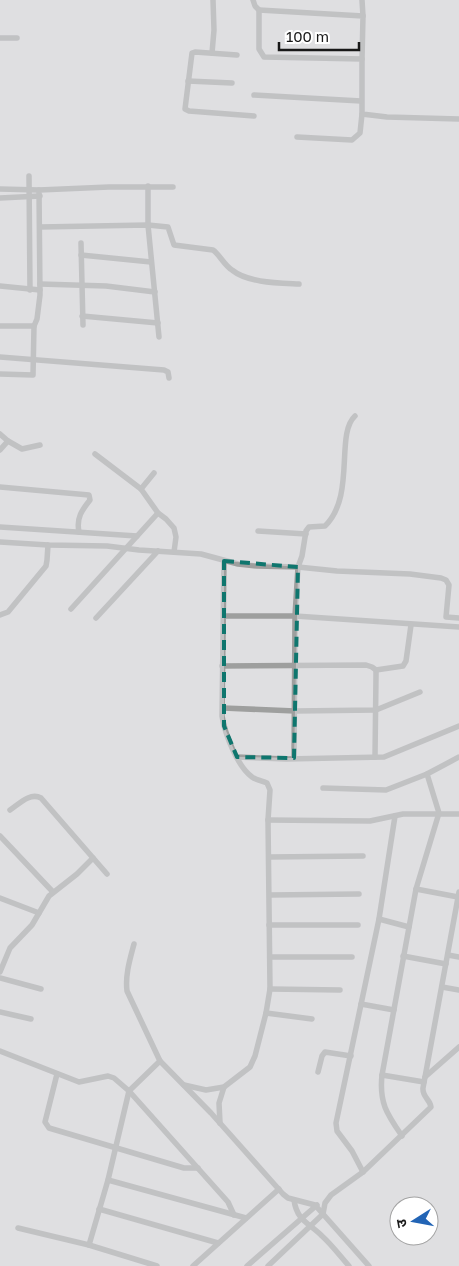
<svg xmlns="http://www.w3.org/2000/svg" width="459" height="1266" font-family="'Golos Text','Noto Sans Devanagari',sans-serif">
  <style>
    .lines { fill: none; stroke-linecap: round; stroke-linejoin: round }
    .minor { stroke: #9e9f9e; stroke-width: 5.5 }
    .marked { fill: none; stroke: #0f766e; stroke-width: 4; stroke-dasharray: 10 6; stroke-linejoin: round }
  </style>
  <rect width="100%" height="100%" fill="#dfdfe1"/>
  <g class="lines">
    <g class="minor">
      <polyline points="253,0 255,6 259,10 259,49 264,57 362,59 362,114 387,117 459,119"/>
      <polyline points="362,0 363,16"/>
      <polyline points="259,10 363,16 362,59"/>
      <polyline points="0,38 17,38"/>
      <polyline points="212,53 214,30 213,0"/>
      <polyline points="237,55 195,52 192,53 185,109 189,111 254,116"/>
      <polyline points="188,81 232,83"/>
      <polyline points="254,95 361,101"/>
      <polyline points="297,137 352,140 360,133 362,114"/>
      <polyline points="29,176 30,290"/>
      <polyline points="148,186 148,225 159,337"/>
      <polyline points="0,189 39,190"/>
      <polyline points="0,198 40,196"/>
      <path d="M40,227L148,225L168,227L174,245L213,250C220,255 224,265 232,270C248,283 279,283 299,284"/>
      <polyline points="81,243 83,325"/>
      <polyline points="81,255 151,262"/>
      <polyline points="40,284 106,286 155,292"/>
      <polyline points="0,286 40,290"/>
      <polyline points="82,316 158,323"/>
      <polyline points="0,326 34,326"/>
      <polyline points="0,357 164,370 168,372 169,378"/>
      <polyline points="0,374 33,375 34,326 37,319 40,295 39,190 109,187 173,187"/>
      <path d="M355,416C335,434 356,496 325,526L309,527L306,531L302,556L298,567L295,616L459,627"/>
      <polyline points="0,434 8,441 0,450"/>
      <polyline points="8,441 22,449 40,445"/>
      <polyline points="95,454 141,489"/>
      <polyline points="154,473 141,489 158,513 166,519 174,528 176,537 174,552"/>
      <path d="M0,487L89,495L90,500C82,510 76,518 79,532"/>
      <polyline points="0,527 137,536"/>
      <polyline points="258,531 306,534"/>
      <polyline points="0,542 48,545 107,546 139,550 201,554 238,564 257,566 298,567 337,571 410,574 441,578 446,580 449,585 446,617 459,618"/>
      <polyline points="71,609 158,513"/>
      <polyline points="0,615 8,612 46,566 47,560 48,545"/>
      <polyline points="224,616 295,616 294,758"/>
      <polyline points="96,618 158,551"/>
      <polyline points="222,666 366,665 372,667 376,670 376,676 375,757"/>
      <polyline points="376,670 403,666 406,661 411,625"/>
      <polyline points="223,708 295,711 376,710 420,692"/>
      <polyline points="237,757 286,759 384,757 459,726"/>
      <polyline points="323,788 386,790 427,774"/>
      <path d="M10,810C19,804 30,792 41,798L107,874"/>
      <polyline points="268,820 370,821 403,814 459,814"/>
      <polyline points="0,836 53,892"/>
      <polyline points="269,857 363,856"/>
      <polyline points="416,889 458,897"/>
      <polyline points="270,895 359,894"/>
      <polyline points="0,898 39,913"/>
      <polyline points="379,919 409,927"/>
      <polyline points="269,925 358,925"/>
      <polyline points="448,955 459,957"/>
      <polyline points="403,956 446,964"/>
      <polyline points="270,957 352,957"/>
      <polyline points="0,972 10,948 32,925 49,896 77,874 93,858"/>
      <polyline points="0,978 41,989"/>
      <polyline points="442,987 459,990"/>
      <polyline points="270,989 340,990"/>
      <polyline points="361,1004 394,1010"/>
      <polyline points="0,1012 31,1019"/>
      <polyline points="266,1013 312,1019"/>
      <path d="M0,1051L79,1082L108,1076L114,1078L129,1091L160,1061L127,991C125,975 130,959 134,944"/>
      <polyline points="160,1061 211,1113 283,1194 288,1198 315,1205 369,1266"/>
      <polyline points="318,1072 322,1056 325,1052 351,1056"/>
      <polyline points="57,1074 45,1122 49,1128 184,1168 198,1168"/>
      <polyline points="382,1075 424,1082"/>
      <polyline points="425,1077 459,1047"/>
      <path d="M184,1085L206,1090L224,1087L250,1067L255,1056L266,1013L270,989L268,820L270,790L267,783C262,781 256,780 252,777C237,766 225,734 222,716L224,561"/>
      <polyline points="129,1091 228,1202 234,1215"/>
      <polyline points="220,1123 219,1103 224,1087"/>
      <path d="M402,1136C387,1114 379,1103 382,1075L416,889L439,813L427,774L459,757"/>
      <polyline points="363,1172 352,1151 337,1131 336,1123 379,919 395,816"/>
      <polyline points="108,1180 246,1218"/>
      <path d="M294,1200C297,1221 309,1223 322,1236C332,1245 340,1256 349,1266"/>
      <polyline points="99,1209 218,1243"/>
      <polyline points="18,1228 89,1245 157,1266"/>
      <polyline points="89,1245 108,1180 129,1091"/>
      <polyline points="193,1266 279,1189"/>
      <polyline points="247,1266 317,1205"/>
      <path d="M268,1266L323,1214L325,1203L331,1195L363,1172L431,1107C430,1099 422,1097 423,1088L459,892"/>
    </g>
  </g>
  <path d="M0 0H459V1266H0ZM224,561L298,567L294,758L237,757L224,726Z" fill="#dfdfe1" fill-opacity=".55" fill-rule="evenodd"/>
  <path class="marked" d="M224,561L298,567L294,758L237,757L224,726Z"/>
  <g transform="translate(414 1221) rotate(259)"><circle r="24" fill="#ffffff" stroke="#a3a3a3"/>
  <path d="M0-4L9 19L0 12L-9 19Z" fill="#2264b5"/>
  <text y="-8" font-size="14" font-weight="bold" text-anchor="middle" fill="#181818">उ</text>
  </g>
  <path d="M279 42v8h80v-8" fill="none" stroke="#181818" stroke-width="2.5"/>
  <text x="286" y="42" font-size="15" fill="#181818" stroke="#ffffff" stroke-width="4" paint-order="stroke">100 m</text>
</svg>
